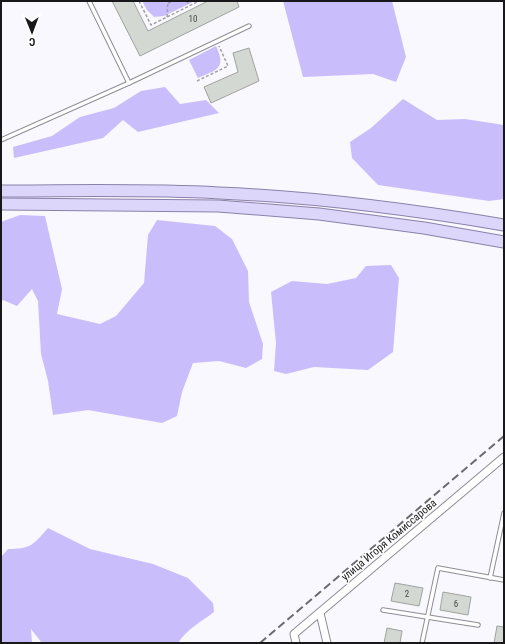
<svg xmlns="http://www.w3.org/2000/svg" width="505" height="644" font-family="'Roboto Condensed',sans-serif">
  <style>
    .green { fill: #cabdfb }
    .building { fill: #d3d8d3; stroke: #9fa39e }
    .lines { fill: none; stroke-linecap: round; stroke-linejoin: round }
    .lane-casing { stroke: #8e8d93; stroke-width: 5.5 }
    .street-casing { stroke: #8e8d93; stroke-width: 9 }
    .primary-casing { stroke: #8a81aa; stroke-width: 13 }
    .path { stroke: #a1a0a5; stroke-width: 1.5; stroke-dasharray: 3 2; stroke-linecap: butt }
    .lane { stroke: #fff; stroke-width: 3.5 }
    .street { stroke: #fff; stroke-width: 7 }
    .primary { stroke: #ddd6fb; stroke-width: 11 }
    .rail { stroke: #6b6a6e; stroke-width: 2; stroke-dasharray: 8 4; stroke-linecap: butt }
    .labels { text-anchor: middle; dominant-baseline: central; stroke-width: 3; stroke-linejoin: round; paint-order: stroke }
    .number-label { font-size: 9px; fill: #474848 }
    .street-label { font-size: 11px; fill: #18181a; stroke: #fff }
  </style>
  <rect width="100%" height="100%" fill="#faf8ff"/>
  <g class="green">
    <polygon points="142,1 195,1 164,16 154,17 147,10"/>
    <polygon points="283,1 392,1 406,57 396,82 373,74 303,77"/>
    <path d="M216,46C227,69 216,70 198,78L189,60Z"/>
    <polygon points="165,87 180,104 206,100 219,113 138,132 123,120 103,138 14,158 13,147 52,136 80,117 114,108 141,91"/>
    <polygon points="403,99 437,120 465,119 504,125 504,199 489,201 378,185 352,158 350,142 371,128"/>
    <polygon points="20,215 45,216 62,289 57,314 100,324 116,316 144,283 148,235 157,220 215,226 232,239 248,271 249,302 263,344 262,359 246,368 219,361 193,363 182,392 177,416 162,423 88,410 53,415 48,381 41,354 38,301 32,289 17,306 3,300 1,302 1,222"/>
    <polygon points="391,265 399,278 393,352 368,370 314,367 286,374 274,371 276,343 271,292 292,281 327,284 356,278 366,266"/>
    <path d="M48,528L90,549L153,564L188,578L213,603L214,612C202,621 186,630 178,643H42L31,629L32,643H1V557L8,549C31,549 33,545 48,528Z"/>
  </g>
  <g class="building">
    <polygon points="112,1 133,1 148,31 208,1 237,1 239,7 140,56"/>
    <polygon points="249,48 259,81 211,103 204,87 238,72 233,53"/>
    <polygon points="395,583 423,588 419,606 391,601"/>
    <polygon points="443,592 471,597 468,615 440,610"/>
    <polygon points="497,626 504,627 504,643 494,643"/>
    <polygon points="387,628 402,631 400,643 384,643"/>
  </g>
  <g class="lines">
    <g class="lane-casing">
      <g id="lane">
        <polyline points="89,1 129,83 249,26"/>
        <polyline points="1,140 129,83"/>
        <polyline points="490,578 504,513"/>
        <polyline points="383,610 478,625"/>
        <polyline points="422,643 438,568 504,580"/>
      </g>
    </g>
    <g class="street-casing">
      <g id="street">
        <polyline points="320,613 327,643"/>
        <polyline points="296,643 294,634 504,457"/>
      </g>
    </g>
    <g class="primary-casing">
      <g id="primary">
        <path d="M1,191C73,191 146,189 219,193C315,197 409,209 504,225"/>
        <polyline points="1,204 218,206 319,214 424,228 504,242"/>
      </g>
    </g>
    <g class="path">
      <polyline points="139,1 151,25 199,1"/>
      <polyline points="187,1 188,4 188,1"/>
      <polyline points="168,3 174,1"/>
      <polyline points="167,17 168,1"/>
      <polyline points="197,81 228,66 219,46"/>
    </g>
    <use href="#lane" class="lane"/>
    <use href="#street" class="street"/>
    <use href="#primary" class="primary"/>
    <polyline class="rail" points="260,643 504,436"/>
  </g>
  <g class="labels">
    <g class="number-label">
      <text x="193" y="19">10</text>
      <text x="407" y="594">2</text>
      <text x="456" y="604">6</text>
    </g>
    <g class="street-label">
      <text transform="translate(389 540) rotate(-40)">улица Игоря Комиссарова</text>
    </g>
  </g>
  <rect width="505" height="644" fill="none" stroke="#18181a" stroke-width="4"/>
  <g transform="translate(32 32) rotate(179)" stroke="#ffffff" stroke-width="3" paint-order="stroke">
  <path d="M0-3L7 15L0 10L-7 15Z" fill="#18181a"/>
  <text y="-6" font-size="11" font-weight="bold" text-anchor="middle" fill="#18181a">С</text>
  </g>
</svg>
